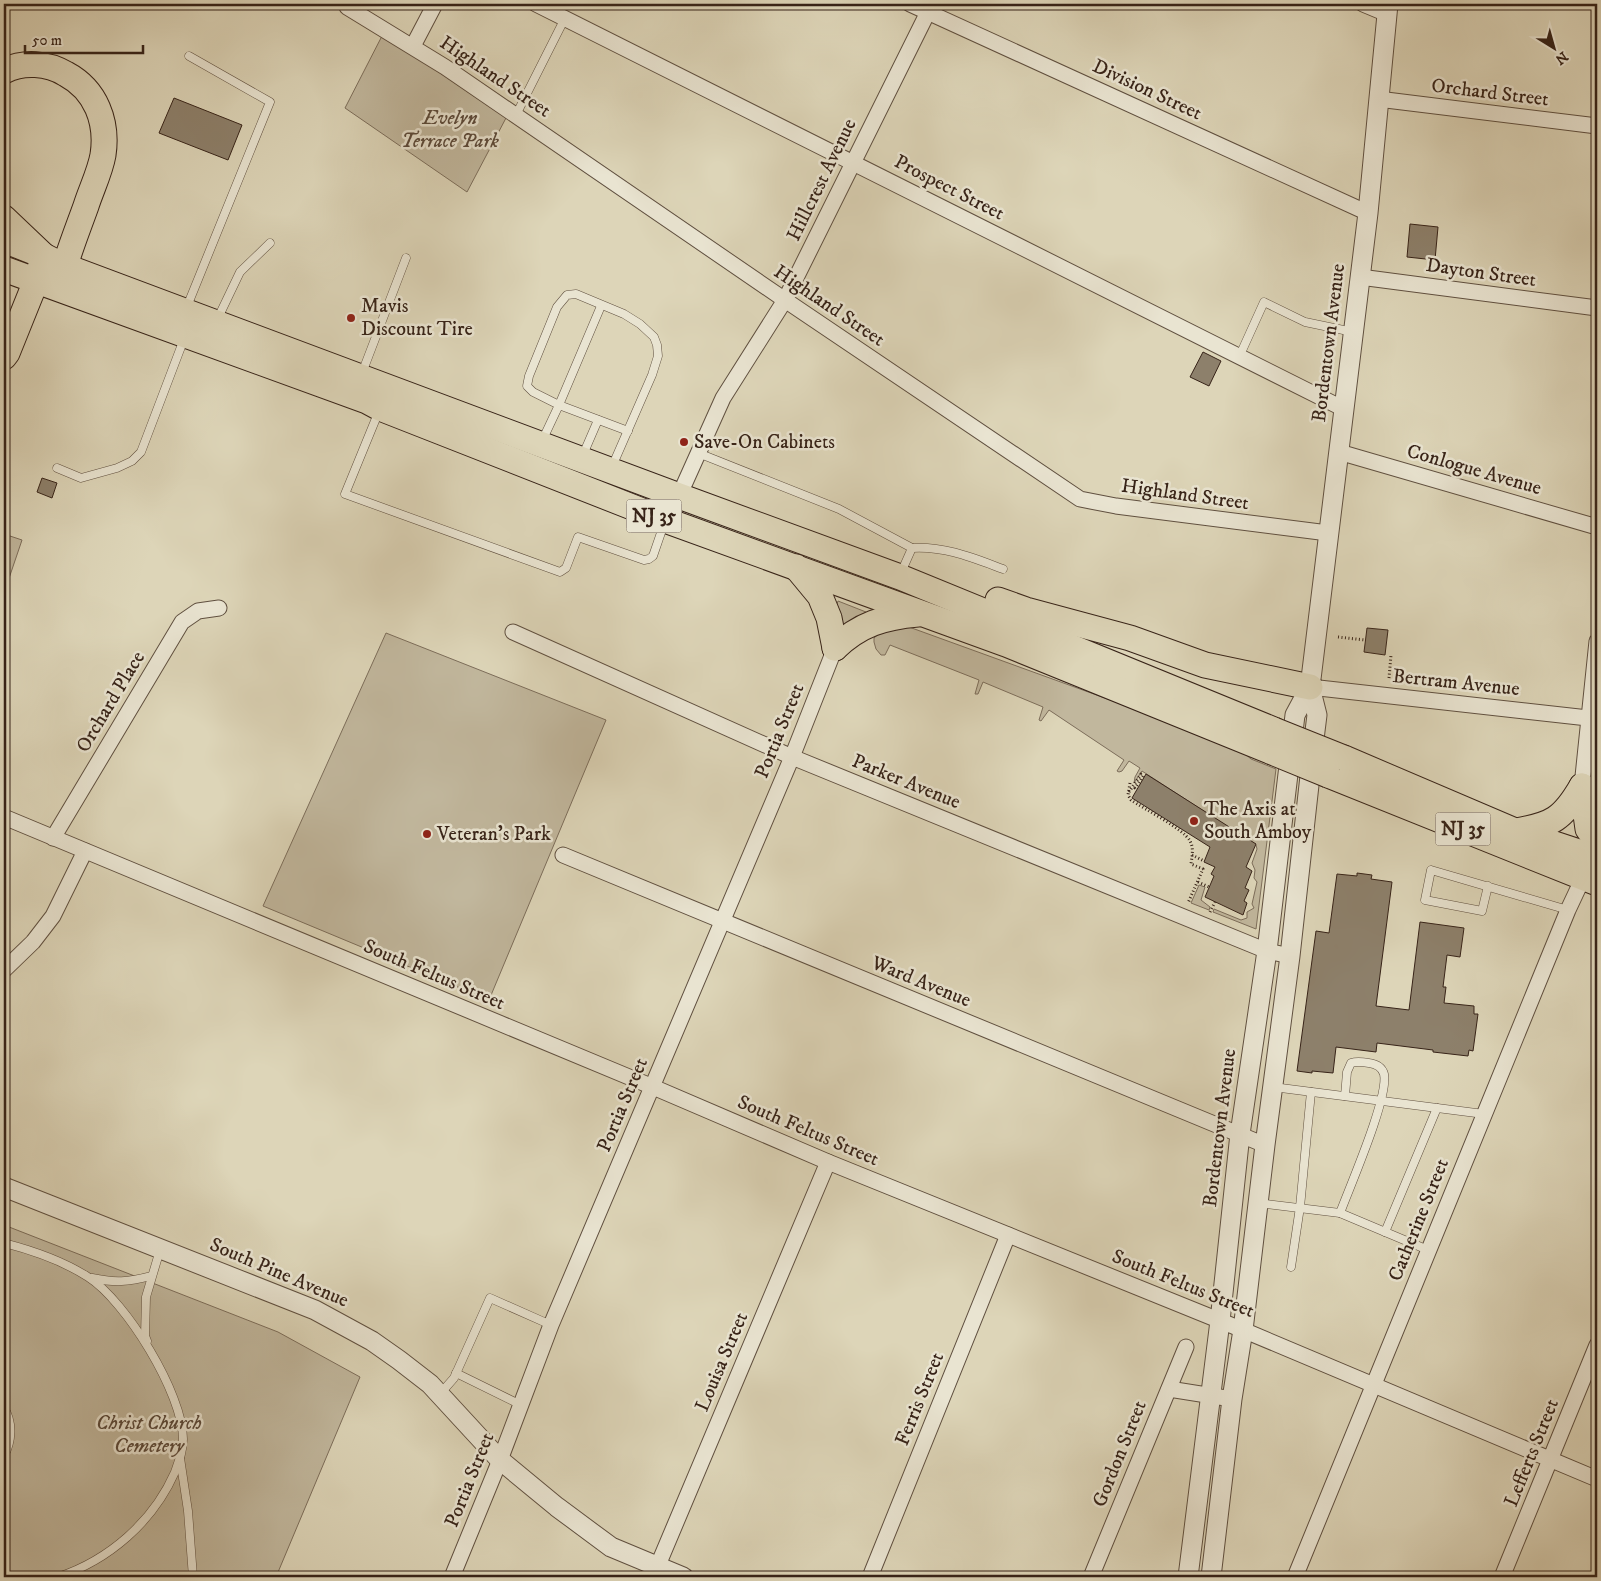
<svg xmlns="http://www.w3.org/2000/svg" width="1601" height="1581" font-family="'IM FELL DW Pica',serif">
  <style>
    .green { fill: #c1b79d; stroke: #7c6d5a }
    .building { fill: #8d806b; stroke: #372318 }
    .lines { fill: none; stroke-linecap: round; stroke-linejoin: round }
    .service-casing { stroke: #605040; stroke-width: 9 }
    .minor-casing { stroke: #605040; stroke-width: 17 }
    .tertiary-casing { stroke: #605040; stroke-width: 21 }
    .trunk-casing { stroke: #372318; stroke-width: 27 }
    .path { stroke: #372318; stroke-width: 3; stroke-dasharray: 1 2.5; stroke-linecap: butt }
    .service { stroke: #e9e4d1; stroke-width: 8 }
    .minor { stroke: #e9e4d1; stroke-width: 15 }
    .tertiary { stroke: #e9e4d1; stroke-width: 19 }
    .trunk { stroke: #ddd5b8; stroke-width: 25 }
    .trunk-bridge-casing { stroke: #372318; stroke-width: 27; stroke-linecap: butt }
    .trunk-bridge { stroke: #ddd5b8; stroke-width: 25 }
    .poi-dot { fill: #8f2418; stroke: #e9e4d1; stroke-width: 2 }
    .labels { text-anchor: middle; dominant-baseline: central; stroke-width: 5; stroke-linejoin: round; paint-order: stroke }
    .shield { fill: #e9e4d1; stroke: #6c5d50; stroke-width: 1 }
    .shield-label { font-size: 19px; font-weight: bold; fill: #372318 }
    .street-label { font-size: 20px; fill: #372318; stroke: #e9e4d1 }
    .park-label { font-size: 20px; font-style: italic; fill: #5a4839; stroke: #e9e4d1 }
    .poi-label { font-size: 20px; fill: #372318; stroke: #e9e4d1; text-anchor: start }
  </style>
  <rect width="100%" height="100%" fill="#ddd5b8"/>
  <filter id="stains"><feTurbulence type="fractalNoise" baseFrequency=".004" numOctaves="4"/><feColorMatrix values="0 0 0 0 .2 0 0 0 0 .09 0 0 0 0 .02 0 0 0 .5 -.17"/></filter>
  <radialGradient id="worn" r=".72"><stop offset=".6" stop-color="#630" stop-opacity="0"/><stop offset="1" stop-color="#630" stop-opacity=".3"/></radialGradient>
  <g class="green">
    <polygon points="383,34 506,118 467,192 345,108"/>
    <polygon points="4,534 22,540 4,593"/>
    <polygon points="838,601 866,612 865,614 842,626 837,604"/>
    <polygon points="909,627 1149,714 1244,753 1251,759 1276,769 1256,929 1213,912 1214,909 1241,920 1247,918 1247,912 1254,908 1252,904 1257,882 1254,878 1255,870 1252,863 1257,849 1256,845 1142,771 1134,783 1135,777 1140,768 1129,761 1122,771 1119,772 1117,771 1124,760 1049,710 1041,721 1039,720 1043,707 983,682 978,694 975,694 979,680 890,645 885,655 881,655 876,649 874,642 874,638 882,631"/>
    <polygon points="386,633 606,720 489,1000 263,906"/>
    <polygon points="1199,885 1205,887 1201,900 1210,907 1209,910 1191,903"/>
    <polygon points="4,1225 278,1332 360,1377 276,1577 4,1577"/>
  </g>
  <g class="building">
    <polygon points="174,98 242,125 228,160 159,133"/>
    <polygon points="1410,224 1438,227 1435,260 1407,257"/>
    <polygon points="1203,352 1221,361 1209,386 1190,377"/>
    <polygon points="42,478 57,483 52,498 37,492"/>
    <polygon points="1367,628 1388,630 1385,655 1364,652"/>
    <polygon points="1146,774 1256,844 1246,867 1252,871 1245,888 1249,890 1244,901 1247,903 1243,915 1205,897 1214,876 1211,874 1215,867 1204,862 1210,847 1132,798"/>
    <polygon points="1357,873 1372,875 1371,879 1392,882 1376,1006 1409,1010 1420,922 1464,928 1460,957 1447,955 1443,987 1446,987 1444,1003 1474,1006 1474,1014 1478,1014 1473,1051 1469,1050 1468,1056 1433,1052 1433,1050 1377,1043 1376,1052 1336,1047 1333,1073 1312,1071 1312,1073 1297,1071 1316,931 1329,933 1337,874 1357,876"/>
  </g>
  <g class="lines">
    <g class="service-casing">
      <g id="service">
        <polyline points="516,115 565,18"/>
        <polyline points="601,306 559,405 628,431"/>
        <polyline points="186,309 270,102 189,56"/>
        <polyline points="217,320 240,272 270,243"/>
        <polyline points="1240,355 1264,302 1305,322 1353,332"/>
        <polyline points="362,373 406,258"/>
        <polyline points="379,411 345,494 560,572 566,568 578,537 644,560 649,559 653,556 664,524"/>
        <polyline points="542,441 559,405 533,392 527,386 529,376 557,307 567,295 576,294 624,314 640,324 654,337 657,345 658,356 652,375 611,469"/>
        <polyline points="698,453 839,509 912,548 900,575"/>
        <polyline points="582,457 598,420"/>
        <polyline points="57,468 81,478 117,468 132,461 141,452 184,339"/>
        <path d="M912,548C945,546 973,558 1003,569"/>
        <polyline points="1488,886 1482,911 1425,900 1431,870 1568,910"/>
        <polyline points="1273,1087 1484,1114"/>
        <polyline points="1258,1203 1340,1213 1428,1250"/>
        <path d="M1340,1213C1350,1186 1389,1097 1384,1074C1382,1067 1376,1064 1369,1063C1363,1062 1357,1061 1351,1063L1347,1072L1345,1096"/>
        <polyline points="1385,1232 1437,1108"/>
        <path d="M4,1243C31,1250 65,1262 88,1277C126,1301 183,1394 183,1439C183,1451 179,1461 175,1472C153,1522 109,1560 58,1577"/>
        <polyline points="1291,1267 1300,1207 1311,1092"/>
        <path d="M92,1278C115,1283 128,1282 151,1276"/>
        <polyline points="147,1341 145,1336 146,1297 160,1250"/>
        <polyline points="456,1373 521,1405"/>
        <polyline points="440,1394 454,1378 490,1298 551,1325"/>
        <path d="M4,1408C13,1422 12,1441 4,1456"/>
        <polyline points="180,1458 188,1511 193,1577"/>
      </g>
    </g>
    <g class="minor-casing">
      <g id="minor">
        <polyline points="536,4 1344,409"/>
        <polyline points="910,4 1368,213"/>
        <polyline points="1363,4 1387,14"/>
        <polyline points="347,7 445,67 785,300 1080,499 1116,506 1328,533"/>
        <polyline points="413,46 435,4"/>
        <polyline points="1378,99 1597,126"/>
        <polyline points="1360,277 1597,308"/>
        <polyline points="1339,452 1597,527"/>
        <polyline points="679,496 723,398 785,300 928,12"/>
        <polyline points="513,632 792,757 1267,951 1290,956"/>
        <polyline points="1310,687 1597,719"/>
        <polyline points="1582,786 1597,641"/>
        <polyline points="4,817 653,1087 828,1162 1243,1330 1597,1479"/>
        <polyline points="53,838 182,622 198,611 219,608"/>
        <polyline points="563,855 1265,1145"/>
        <polyline points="4,970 33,942 53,916 85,851"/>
        <polyline points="1169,1389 1232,1399"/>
        <polyline points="452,1577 500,1460 551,1325 792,757 835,648"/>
        <polyline points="653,1577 828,1162"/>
        <polyline points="870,1577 1008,1235"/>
        <polyline points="1091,1577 1186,1347"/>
        <polyline points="1295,1577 1568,910 1583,878"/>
        <polyline points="1502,1577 1597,1345"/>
      </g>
    </g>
    <g class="tertiary-casing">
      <g id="tertiary">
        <polyline points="4,1187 315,1310 372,1341 399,1360 430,1384 500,1460 557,1507 611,1547 683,1577"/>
        <polyline points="1188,1577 1220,1321 1240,1134 1267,951 1295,715 1310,687"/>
        <polyline points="1211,1577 1232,1399 1243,1330 1265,1145 1290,956 1315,731 1317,715 1310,687 1368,213 1388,4"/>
      </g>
    </g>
    <g class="trunk-casing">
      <g id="trunk">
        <path d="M4,71C23,61 48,63 66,74C96,90 108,122 103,155C100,172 91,190 86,206C77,231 67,256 60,282"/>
        <polyline points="4,218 44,256 36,281 7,353 4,357"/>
        <polyline points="4,240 44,256 64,266 679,496 900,577 1274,730"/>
        <polyline points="4,269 367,401 380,408 665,520 1006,644 1272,752"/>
        <polyline points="796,567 820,596 829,618 835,648"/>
        <polyline points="998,600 1026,610 1130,638 1205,665 1310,687"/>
        <path d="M835,648C860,624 884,617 918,614"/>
        <polyline points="1344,758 1515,831 1597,858"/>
        <polyline points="1328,775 1597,883"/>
        <polyline points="1582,786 1588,829 1597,842"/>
        <path d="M1516,831C1552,825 1563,819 1582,786"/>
      </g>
    </g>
    <g class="path">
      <polyline points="1338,637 1365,640"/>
      <polyline points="1389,678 1391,655"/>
      <path d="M1130,783L1128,795L1131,800C1144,809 1184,829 1190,841C1194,848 1192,856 1191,864L1203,869L1188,903"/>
      <polyline points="1129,792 1141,774 1143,776 1135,788 1137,789"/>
      <polyline points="1192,855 1204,861"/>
      <polyline points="1198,882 1209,887"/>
      <polyline points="1210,912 1215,902"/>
    </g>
    <use href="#service" class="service"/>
    <use href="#minor" class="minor"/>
    <use href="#tertiary" class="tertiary"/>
    <use href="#trunk" class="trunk"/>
    <g class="trunk-bridge-casing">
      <g id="trunk-bridge">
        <polyline points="1274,730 1344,758"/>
        <polyline points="1272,752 1328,775"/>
      </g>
    </g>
    <use href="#trunk-bridge" class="trunk-bridge"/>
  </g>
  <g class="poi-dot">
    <circle cx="351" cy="318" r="5"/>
    <circle cx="684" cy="442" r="5"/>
    <circle cx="1194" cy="821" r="5"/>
    <circle cx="427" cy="834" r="5"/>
  </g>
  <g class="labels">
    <g class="shield">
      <rect x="626.5" y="499.5" width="55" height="33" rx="4"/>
      <rect x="1435.5" y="812.5" width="55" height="33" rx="4"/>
    </g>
    <g class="shield-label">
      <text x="654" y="516">NJ 35</text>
      <text x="1463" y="829">NJ 35</text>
    </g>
    <g class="street-label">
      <text transform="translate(495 77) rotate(34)">Highland Street</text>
      <text transform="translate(1147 90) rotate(25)">Division Street</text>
      <text transform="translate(1490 93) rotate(7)">Orchard Street</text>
      <text transform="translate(822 180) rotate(-64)">Hillcrest Avenue</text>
      <text transform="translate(949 188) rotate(27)">Prospect Street</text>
      <text transform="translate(1481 273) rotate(8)">Dayton Street</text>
      <text transform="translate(829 306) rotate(34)">Highland Street</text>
      <text transform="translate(1329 343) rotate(-83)">Bordentown Avenue</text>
      <text transform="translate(1474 470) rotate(16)">Conlogue Avenue</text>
      <text transform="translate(1185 495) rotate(8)">Highland Street</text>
      <text transform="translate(1456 683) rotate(6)">Bertram Avenue</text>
      <text transform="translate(111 702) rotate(-59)">Orchard Place</text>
      <text transform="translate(780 731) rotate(-68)">Portia Street</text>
      <text transform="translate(906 782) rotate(22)">Parker Avenue</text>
      <text transform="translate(434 975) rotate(23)">South Feltus Street</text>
      <text transform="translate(921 982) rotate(22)">Ward Avenue</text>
      <text transform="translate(623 1105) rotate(-67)">Portia Street</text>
      <text transform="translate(1220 1128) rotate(-83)">Bordentown Avenue</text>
      <text transform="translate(808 1131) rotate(23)">South Feltus Street</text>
      <text transform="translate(1419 1220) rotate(-68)">Catherine Street</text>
      <text transform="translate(279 1273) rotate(23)">South Pine Avenue</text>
      <text transform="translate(1183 1284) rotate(22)">South Feltus Street</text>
      <text transform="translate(722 1362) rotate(-67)">Louisa Street</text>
      <text transform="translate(920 1399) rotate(-68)">Ferris Street</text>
      <text transform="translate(1532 1453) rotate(-68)">Lefferts Street</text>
      <text transform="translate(1120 1454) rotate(-68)">Gordon Street</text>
      <text transform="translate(470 1480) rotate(-68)">Portia Street</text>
    </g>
    <g class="park-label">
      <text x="450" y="118">Evelyn<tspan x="450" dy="23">Terrace Park</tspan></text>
      <text x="149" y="1423">Christ Church<tspan x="149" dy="23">Cemetery</tspan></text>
    </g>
    <g class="poi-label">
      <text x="361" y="306">Mavis<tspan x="361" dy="23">Discount Tire</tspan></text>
      <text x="694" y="442">Save-On Cabinets</text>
      <text x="1204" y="809">The Axis at<tspan x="1204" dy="23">South Amboy</tspan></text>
      <text x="437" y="834">Veteran's Park</text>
    </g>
  </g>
  <rect width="1601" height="1581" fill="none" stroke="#ddd5b8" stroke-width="20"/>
  <rect x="5" y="5" width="1591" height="1571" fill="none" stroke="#372318" stroke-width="2.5"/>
  <rect x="10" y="10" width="1581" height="1561" fill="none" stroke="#372318"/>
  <g transform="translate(1554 48) rotate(143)" stroke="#e9e4d1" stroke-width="4" paint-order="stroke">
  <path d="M0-4L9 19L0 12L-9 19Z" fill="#372318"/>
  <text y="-8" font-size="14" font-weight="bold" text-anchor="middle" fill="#372318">N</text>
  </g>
  <path d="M25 45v8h118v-8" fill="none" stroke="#372318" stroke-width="2.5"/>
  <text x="32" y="45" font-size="15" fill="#372318" stroke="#e9e4d1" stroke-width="4" paint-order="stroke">50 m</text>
  <rect width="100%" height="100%" filter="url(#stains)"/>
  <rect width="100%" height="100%" fill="url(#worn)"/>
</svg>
